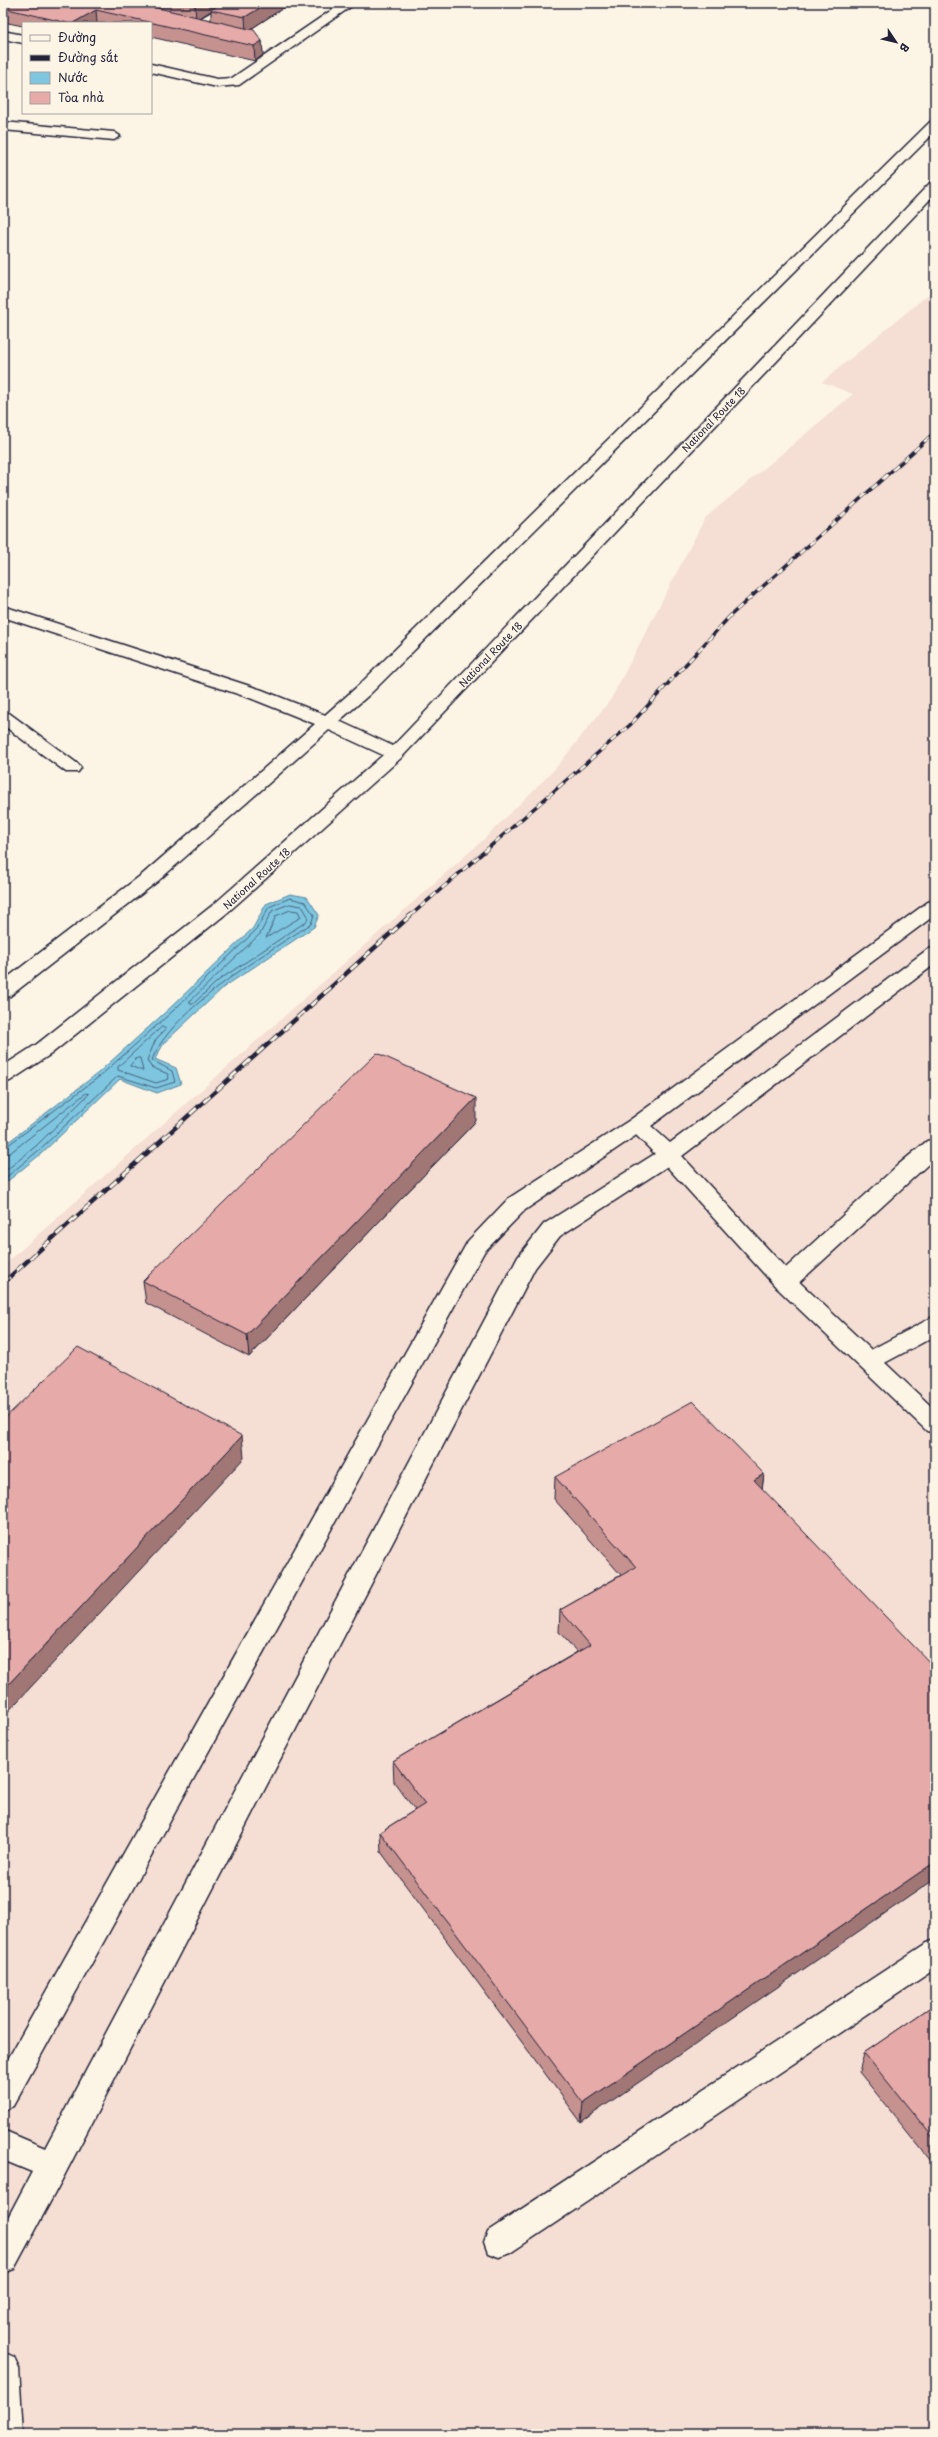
<svg xmlns="http://www.w3.org/2000/svg" width="938" height="2437" font-family="'Playpen Sans',sans-serif">
  <style>
    .built { fill: #f5ded3 }
    .water { fill: #7ec5df; stroke: #59849d }
    .lines { fill: none; stroke-linecap: round; stroke-linejoin: round }
    .shore { stroke: #47637d; stroke-width: 1 }
    .minor-casing { stroke: #22223b; stroke-width: 3 }
    .major-casing { stroke: #22223b; stroke-width: 3 }
    .minor { fill: #fcf5e5; fill-rule: evenodd }
    .major { fill: #fcf5e5; fill-rule: evenodd }
    .rail-far1-casing { stroke: #22223b; stroke-width: 3.5 }
    .rail-casing { stroke: #22223b; stroke-width: 4.5 }
    .rail-far1 { stroke: #fcf5e5; stroke-width: 2.5; stroke-dasharray: 7; stroke-linecap: butt }
    .rail { stroke: #fcf5e5; stroke-width: 3; stroke-dasharray: 9; stroke-linecap: butt }
    .wall { fill: #c69290; stroke: #22223b; fill-rule: evenodd }
    .shaded-wall { fill: #a17776; stroke: #22223b }
    .building { fill: #e6aaa8; stroke: #22223b }
    .labels { text-anchor: middle; dominant-baseline: central; stroke-width: 3; stroke-linejoin: round; paint-order: stroke }
    .far-street-label { font-size: 10px; fill: #22223b; stroke: #fcf5e5 }
  </style>
  <rect width="100%" height="100%" fill="#fcf5e5"/>
  <filter id="ink" filterUnits="userSpaceOnUse"><feTurbulence type="fractalNoise" baseFrequency=".025" numOctaves="2"/><feDisplacementMap in="SourceGraphic" scale="8" xChannelSelector="R" yChannelSelector="G"/><feConvolveMatrix kernelMatrix="1 2 1 2 8 2 1 2 1" color-interpolation-filters="sRGB"/></filter>
  <g filter="url(#ink)">
    <polygon class="built" points="935,289 935,2434 3,2434 3,1266 483,840 555,769 611,699 705,518 853,394 822,382"/>
    <polygon class="water" points="290,894 307,897 319,915 314,927 224,987 164,1043 155,1059 176,1068 181,1084 157,1093 120,1079 42,1153 3,1185 3,1146 98,1073 171,1007 253,928 266,904"/>
    <g class="lines">
      <g class="shore">
        <polygon points="290,904 302,906 308,916 307,921 219,980 193,1004 190,1004 190,1001 260,934 272,911"/>
        <polygon points="291,910 298,911 301,917 266,938 276,916"/>
        <polygon points="162,1027 166,1029 156,1039 147,1060 151,1067 168,1074 169,1079 156,1083 118,1070 118,1067"/>
        <polygon points="137,1058 140,1058 143,1071 130,1066"/>
        <path d="M3,1149L100,1076L174,1010L256,930L269,907L290,898L305,902L314,915L311,924C266,953 171,1010 152,1060L172,1071L175,1082L156,1088L118,1076L39,1150L3,1180"/>
        <polyline points="3,1154 10,1153 86,1093 89,1094 36,1146 3,1173"/>
      </g>
      <g class="minor-casing">
        <g id="minor">
          <polygon points="227,3 241,3 201,29 193,29 191,26 193,23"/>
          <polygon points="342,3 356,3 239,85 217,87 151,72 151,64 217,79 232,78"/>
          <polygon points="3,31 23,35 23,43 3,39"/>
          <polygon points="3,122 114,132 120,136 114,140 3,130"/>
          <polygon points="3,712 9,713 78,764 81,768 78,772 66,772 3,725"/>
          <polygon points="637,1118 644,1120 648,1125 644,1130 525,1210 484,1252 13,2106 3,2110 3,2068 468,1241 509,1198 630,1120"/>
          <polygon points="935,1139 935,1158 793,1288 785,1290 777,1288 774,1282 777,1276 898,1165 927,1141"/>
          <polygon points="669,1147 677,1150 680,1155 677,1160 560,1236 535,1268 64,2176 14,2269 3,2273 3,2227 32,2172 3,2160 3,2130 45,2148 518,1257 544,1224 661,1150"/>
          <polygon points="935,1316 935,1336 877,1367 869,1370 861,1367 857,1361 861,1355"/>
          <polygon points="935,1940 935,1969 510,2253 499,2257 488,2253 484,2242 488,2231 925,1944"/>
          <polygon points="3,2352 14,2357 19,2368 23,2434 3,2434"/>
        </g>
      </g>
      <g class="major-casing">
        <g id="major">
          <polygon points="935,121 935,132 370,694 339,721 393,746 930,183 935,182 935,194 401,758 227,913 51,1054 10,1081 3,1083 3,1066 37,1044 213,905 383,755 329,730 158,881 10,996 3,998 3,981 144,873 315,724 250,698 3,617 3,606 262,690 325,715 358,686 930,122"/>
          <polygon points="935,900 935,915 651,1126 670,1143 928,949 935,948 935,964 682,1156 793,1276 935,1410 935,1433 927,1431 777,1288 661,1160 626,1125 630,1120 928,902"/>
        </g>
      </g>
      <use href="#minor" class="minor"/>
      <use href="#major" class="major"/>
      <g class="rail-far1-casing">
        <polyline id="rail-far1" points="410,916 630,725 731,615 935,432"/>
      </g>
      <g class="rail-casing">
        <polyline id="rail" points="3,1283 411,915"/>
      </g>
      <use href="#rail-far1" class="rail-far1"/>
      <use href="#rail" class="rail"/>
    </g>
    <g class="wall">
      <path d="M3,3H291L251,29L262,41L263,55L255,61L151,37V23H23V26L3,22ZM211,11V20L200,18Z"/>
      <polygon points="476,1121 249,1357 146,1303 143,1281"/>
      <polygon points="764,1474 762,1489 581,2122 381,1852 380,1832 415,1810 394,1782 393,1761 577,1652 559,1632 560,1610 621,1575 554,1499 555,1477"/>
      <polygon points="935,2004 935,2166 859,2072 864,2053"/>
    </g>
    <g class="shaded-wall">
      <polygon points="199,3 224,3 211,10 211,11 196,20 195,6"/>
      <polygon points="268,3 291,3 246,32 245,17"/>
      <polygon points="96,10 97,23 73,23"/>
      <polygon points="262,41 263,55 255,61 254,46"/>
      <polygon points="476,1098 476,1121 249,1357 247,1335"/>
      <polygon points="242,1436 244,1458 3,1717 3,1690"/>
      <polygon points="764,1474 761,1497 754,1480"/>
      <polygon points="935,1862 935,1879 581,2122 583,2103"/>
    </g>
    <g class="building">
      <polygon points="3,3 136,3 254,30 262,41 254,46 96,10 73,23 68,23 3,8"/>
      <polygon points="182,3 199,3 195,6"/>
      <polygon points="221,3 268,3 245,17 211,10"/>
      <polygon points="377,1053 476,1098 247,1335 143,1281"/>
      <polygon points="78,1347 242,1436 3,1690 3,1420"/>
      <polygon points="693,1401 764,1474 754,1480 935,1668 935,1862 583,2103 380,1832 425,1804 393,1761 590,1645 560,1610 636,1567 555,1477"/>
      <polygon points="935,2004 935,2140 864,2053"/>
    </g>
  </g>
  <g class="labels">
    <g class="far-street-label">
      <text transform="translate(713 419) rotate(-46)">National Route 18</text>
      <text transform="translate(490 654) rotate(-46)">National Route 18</text>
      <text transform="translate(256 878) rotate(-42)">National Route 18</text>
    </g>
  </g>
  <rect width="938" height="2437" fill="none" stroke="#fcf5e5" stroke-width="16"/>
  <rect x="8" y="8" width="922" height="2421" fill="none" stroke="#22223b" stroke-width="1.5" filter="url(#ink)"/>
  <rect x="22" y="22" width="130" height="92" fill="#fcf5e5" stroke="#a5a1a1"/>
  <rect x="30" y="35" width="20" height="6" fill="#fcf5e5" stroke="#a5a1a1"/>
  <text x="58" y="42" font-size="12" fill="#22223b">Đường</text>
  <rect x="30" y="55" width="20" height="6" fill="#22223b" stroke="#a5a1a1"/>
  <text x="58" y="62" font-size="12" fill="#22223b">Đường sắt</text>
  <rect x="30" y="72" width="20" height="12" fill="#7ec5df" stroke="#a5a1a1"/>
  <text x="58" y="82" font-size="12" fill="#22223b">Nước</text>
  <rect x="30" y="92" width="20" height="12" fill="#e6aaa8" stroke="#a5a1a1"/>
  <text x="58" y="102" font-size="12" fill="#22223b">Tòa nhà</text>
  <g transform="translate(896 42) rotate(125)" stroke="#fcf5e5" stroke-width="3" paint-order="stroke">
  <path d="M0-3L7 15L0 10L-7 15Z" fill="#22223b"/>
  <text y="-6" font-size="11" font-weight="bold" text-anchor="middle" fill="#22223b">B</text>
  </g>
</svg>
